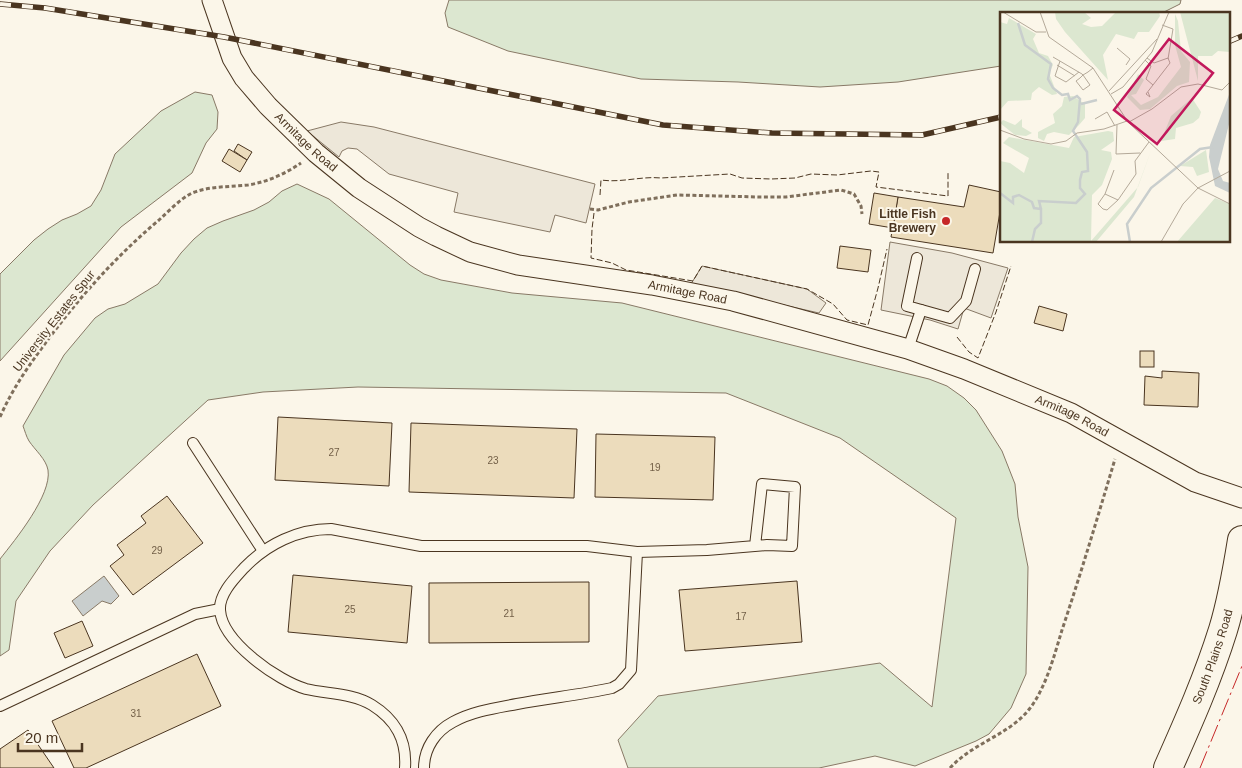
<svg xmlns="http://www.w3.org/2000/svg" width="1242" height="768" font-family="Arial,sans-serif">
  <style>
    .green { fill: #dce7d0; stroke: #887966 }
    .parking { fill: #ede7d9; stroke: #887966 }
    .water { fill: #c9cecd; stroke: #887966 }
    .building { fill: #ecdcbc; stroke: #4a3520 }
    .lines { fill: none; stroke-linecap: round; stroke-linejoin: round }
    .service-casing { stroke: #4a3520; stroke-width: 12 }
    .minor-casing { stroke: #4a3520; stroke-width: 21 }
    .secondary-casing { stroke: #4a3520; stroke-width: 30 }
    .path { stroke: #7f6f5c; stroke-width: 3; stroke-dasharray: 4 2.5; stroke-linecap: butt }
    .service { stroke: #fbf6e9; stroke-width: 10 }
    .minor { stroke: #fbf6e9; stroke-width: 19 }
    .secondary { stroke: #fbf6e9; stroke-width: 28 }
    .rail-casing { stroke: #4a3520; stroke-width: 5.5 }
    .rail { stroke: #fbf6e9; stroke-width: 4; stroke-dasharray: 11; stroke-linecap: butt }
    .fence { stroke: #4a3520; stroke-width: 1; stroke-dasharray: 6 2.5; stroke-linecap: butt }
    .power { stroke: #c62828; stroke-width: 1; stroke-dasharray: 18 4 2.5 4; stroke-linecap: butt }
    .poi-dot { fill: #c62828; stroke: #fbf6e9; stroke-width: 2 }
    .labels { text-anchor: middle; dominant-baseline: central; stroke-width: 4; stroke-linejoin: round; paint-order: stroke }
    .number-label { font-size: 10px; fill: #725f47 }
    .street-label { font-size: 12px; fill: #4a3520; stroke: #fbf6e9 }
    .poi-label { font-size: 12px; font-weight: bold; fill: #4a3520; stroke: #fbf6e9; text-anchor: end }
    .inset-river { fill: none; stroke: #c9cecd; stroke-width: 2.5 }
    .inset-road { fill: none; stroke: #b4a999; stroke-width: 1 }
    .view { fill: #c2185b; fill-opacity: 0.15; stroke: #c2185b; stroke-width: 2.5 }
    .inset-edge { fill: none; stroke: #4a3520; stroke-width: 2.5 }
  </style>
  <rect width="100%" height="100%" fill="#fbf6e9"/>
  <g class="green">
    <polygon points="449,0 1181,0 1180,4 1160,14 1001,14 1001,66 898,82 820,87 738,82 641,79 508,51 448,27 445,13"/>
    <polygon points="195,92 212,95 218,112 217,129 206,143 192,173 121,227 0,361 0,274 34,240 48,229 62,220 77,214 91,206 101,190 115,154 161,111"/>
    <path d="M297,184L329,199L410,265L424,274L441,280L512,293L622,303L929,379L947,386L964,398L976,410L1002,451L1015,484L1018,517L1028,567L1026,674L1011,708L989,734L976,741L915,766L875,756L819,768H628L618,740L658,696L880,663L932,707L956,518L840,438L726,393L358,387L263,392L208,400L93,505L50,551L16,601L9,650L0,656V559C15,540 52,495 48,470C46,459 35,450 29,441C26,436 25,431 23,426L64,355L95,318L108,309L125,304L158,284L181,253L194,239L207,228L223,221L254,210L269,202L282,191Z"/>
  </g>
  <g class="parking">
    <polygon points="341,122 374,127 595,184 586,223 555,215 550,232 454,212 458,193 389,174 357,149 348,148 342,151 339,157 307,131"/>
    <polygon points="890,242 952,253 1008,268 991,318 964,308 958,329 930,320 881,310"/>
    <polygon points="702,266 807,289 826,303 819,313 691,284"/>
  </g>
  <polygon class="water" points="104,576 119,596 111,604 102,601 83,616 72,601"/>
  <g class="building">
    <polygon points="238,144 252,152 247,160 234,151"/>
    <polygon points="229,149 247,160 240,172 222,161"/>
    <polygon points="969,185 1001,192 1001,206 993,253 891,237 898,197 964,207"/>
    <polygon points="874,193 898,197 893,228 869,224"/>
    <polygon points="840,246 871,250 868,272 837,268"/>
    <polygon points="1039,306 1067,314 1063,331 1034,323"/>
    <rect x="1140" y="351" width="14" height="16"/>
    <polygon points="1162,371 1199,373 1198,407 1144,405 1145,376 1162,378"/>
    <polygon points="278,417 392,423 389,486 275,480"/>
    <polygon points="411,423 577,429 574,498 409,492"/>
    <polygon points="596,434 715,437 713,500 595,497"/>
    <polygon points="167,496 203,543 133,595 110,566 124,555 117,545 146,523 141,516"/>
    <polygon points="293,575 412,586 407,643 288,632"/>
    <polygon points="797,581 802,642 685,651 679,590"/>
    <polygon points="589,582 589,642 429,643 429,583"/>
    <polygon points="82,621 93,646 65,658 54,633"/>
    <polygon points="197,654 221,706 86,768 74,768 52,721"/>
    <polygon points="28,730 54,768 0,768 0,749"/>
  </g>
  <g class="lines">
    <g class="service-casing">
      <g id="service">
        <polyline points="917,258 907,306 950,318 966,301 975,269"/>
        <polyline points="908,349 921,310"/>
        <polyline points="193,443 263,551"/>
        <polyline points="0,706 195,614 220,609"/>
        <path d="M405,768C407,740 396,720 372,705C353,693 327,694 306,689C278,681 222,642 220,610C219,594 234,579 244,568C267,544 298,529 331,529L421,546H587L637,552L707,550L767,545L792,546L795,487L762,484L755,546"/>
        <path d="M424,768C424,748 436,731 453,722C473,711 496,708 517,704C548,698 580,695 612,688L619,684L631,670L637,552"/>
      </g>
    </g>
    <g class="minor-casing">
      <g id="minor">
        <path id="s1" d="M212,0L232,58L244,78L268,106L316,153L359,188L419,227L436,236L470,252L518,265L652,285L733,301L908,349L964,369L1071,413L1195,482L1242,498"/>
      </g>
    </g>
    <g class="secondary-casing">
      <g id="secondary">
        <path id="s2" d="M1168,768C1188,723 1208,678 1223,630C1232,601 1237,571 1242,540"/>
      </g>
    </g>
    <g class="path">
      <polyline points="590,209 598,210 629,202 677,195 760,197 786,197 841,190 854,194 861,206 862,214"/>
      <path d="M0,417C11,392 25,371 41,349C76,301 114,258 159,220C169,211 180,199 192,193C210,186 229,187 248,185C267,182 285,174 301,163"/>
      <path d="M950,768C972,744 1005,736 1026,713C1045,692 1054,656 1062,630C1081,573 1098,516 1115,459"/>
    </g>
    <use href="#service" class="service"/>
    <use href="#minor" class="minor"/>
    <use href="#secondary" class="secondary"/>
    <g class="rail-casing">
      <g id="rail">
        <polyline points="0,4 45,8 224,37 663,125 772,133 922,135 1001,117"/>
        <polyline points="1228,42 1242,36"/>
      </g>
    </g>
    <use href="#rail" class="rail"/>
    <g class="fence">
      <path d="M600,195L601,180C621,183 641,176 661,178L730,174L742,178L771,179L795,178L811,174L837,175L871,171L879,172L876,187L948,196V172"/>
      <polyline points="594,213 592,229 591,258 612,263 626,270 693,281 702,266 807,289 833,304 847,320 868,325 878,288 887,249"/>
      <polyline points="957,337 969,352 978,358 996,312 1011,266"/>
    </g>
    <polyline class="power" points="1200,768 1242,666"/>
  </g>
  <circle class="poi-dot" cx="946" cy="221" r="5"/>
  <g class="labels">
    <g class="number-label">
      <text x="334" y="452">27</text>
      <text x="493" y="460">23</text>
      <text x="655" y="467">19</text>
      <text x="157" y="550">29</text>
      <text x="350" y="609">25</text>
      <text x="509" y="613">21</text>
      <text x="741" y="616">17</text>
      <text x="136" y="713">31</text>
    </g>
    <g class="street-label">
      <text stroke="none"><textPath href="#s1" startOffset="174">Armitage Road</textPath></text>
      <text stroke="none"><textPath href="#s1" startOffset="594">Armitage Road</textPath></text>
      <text transform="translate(54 321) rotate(-52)">University Estates Spur</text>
      <text stroke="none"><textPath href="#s1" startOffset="999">Armitage Road</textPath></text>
      <text stroke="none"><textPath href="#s2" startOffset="120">South Plains Road</textPath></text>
    </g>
    <g class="poi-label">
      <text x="936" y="214">Little Fish<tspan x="936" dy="14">Brewery</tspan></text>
    </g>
  </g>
  <g transform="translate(1000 12)">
    <rect width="230" height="230" fill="#fbf6e9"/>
    <path d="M55,0H84L91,6L82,12L91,15L102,14L116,0H159L160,4L149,20H138L134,27L116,22L103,43L108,68L65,20L56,7ZM180,0H230V40L218,39L212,44H198V69ZM175,2L178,9L181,39L190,50L189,70L177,74L150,97L140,98L127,85L138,62L144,68L136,82L131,83L141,93L158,85L181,55L175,33ZM9,6L36,22L33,27L39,41L48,44L53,53L49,61L57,82L52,83L39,75L32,81L31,88L8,89L0,98V10L7,12ZM73,84L85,92V106L79,113L69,123L54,120L47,122L44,129L38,126V120L55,111L53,102L62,94L64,85ZM192,86L201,100L199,106L193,111L176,116L175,127L161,129L171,104ZM22,107V115L32,121L26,124L15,123L0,111L3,108L15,113ZM108,119L113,120L114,129L101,138L111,140L112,147L102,173L92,183L91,229L138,175L152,136L134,185L96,230H0V149L10,151L24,161L29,146L3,131L9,125L69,136L74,125ZM206,138L209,160L197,164L193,155L180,154ZM215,186L230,192V230H177Z" fill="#dce7d0"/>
    <path d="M230,80V108L218,157L223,169L230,171V181L215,174L209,145L210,133Z" fill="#c9cecd"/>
    <path class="inset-river" d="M18,11L25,33L51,52L48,67L53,76L62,83L68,82L70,88L77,84L80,87L78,110L73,119L87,140L88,159L82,160L80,168V176L85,182L76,191L39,189L41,197M81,92L97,88M0,181L13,191V185L19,183L32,190L34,196L41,197V211L35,217L32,230M130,230L127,212L151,176L200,137L213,135"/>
    <path class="inset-road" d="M3,0L36,20H46M40,0L49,25L93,56L128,110L198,176L230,192M162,13L173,17L168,47M117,36L130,47L126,53M53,45L82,62L83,63L90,73L83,78L76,69L80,66L83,63L88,60L93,56M147,46L154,51L168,46L170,51L146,82L150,85L148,80M145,48L151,54L146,67L153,73M60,49L55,64L66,70L79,60M57,53L75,64M109,79L157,27M111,82L123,75L152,40L169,0M95,107L107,100L115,114M129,110L152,97L181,75L198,72L222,78L230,70M117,113L116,142L140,141M0,118L24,127L51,132L66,129L77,121L104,117L127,109M114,158L105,182L118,188L136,162L135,149L149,130M105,182L98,192L103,197L107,198L118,188M161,230L183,192L198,176L230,159"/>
    <path class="view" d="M169,27L213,61L157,132L114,98Z"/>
    <rect width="230" height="230" class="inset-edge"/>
  </g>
  <path d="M18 743v8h64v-8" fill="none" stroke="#4a3520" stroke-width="2.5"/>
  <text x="25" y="743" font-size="15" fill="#4a3520" stroke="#fbf6e9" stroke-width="4" paint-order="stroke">20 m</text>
</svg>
